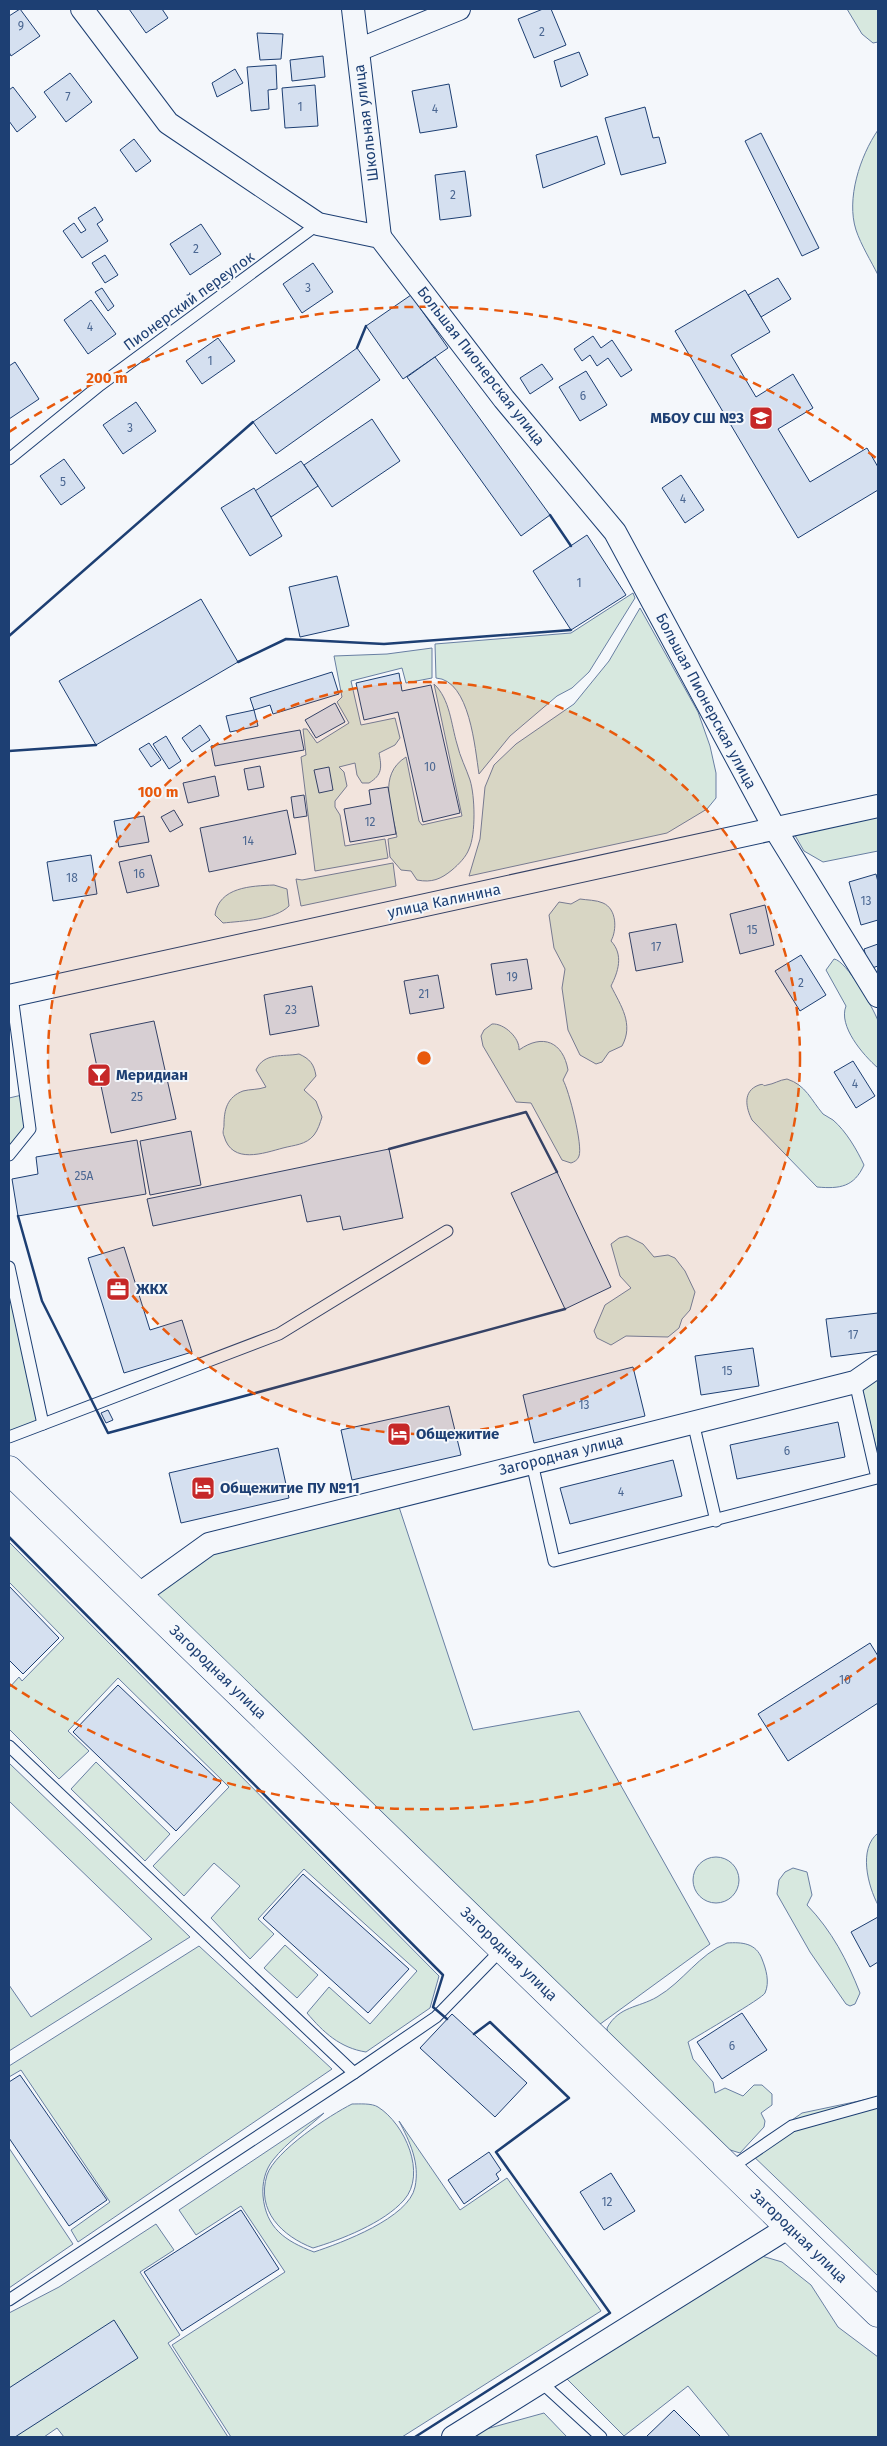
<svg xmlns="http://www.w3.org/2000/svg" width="887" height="2446" font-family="'Fira Sans',sans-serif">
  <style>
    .green { fill: #d7e8df; stroke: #687fa3 }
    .building { fill: #d5e0f0; stroke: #1d3f73 }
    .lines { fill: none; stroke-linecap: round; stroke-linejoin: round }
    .service-casing { stroke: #1d3f73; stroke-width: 13 }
    .minor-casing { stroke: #1d3f73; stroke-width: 24 }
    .trunk-casing { stroke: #1d3f73; stroke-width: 29 }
    .service { stroke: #f4f7fb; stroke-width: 11 }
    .minor { stroke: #f4f7fb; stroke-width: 22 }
    .trunk { stroke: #f4f7fb; stroke-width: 28 }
    .wall { stroke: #1d3f73; stroke-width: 2.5 }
    .ring { fill: none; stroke: #e8590c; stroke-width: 2.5; stroke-dasharray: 9 6 }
    .labels { text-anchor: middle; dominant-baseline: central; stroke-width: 4; stroke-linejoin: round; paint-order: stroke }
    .number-label { font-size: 12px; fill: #4b6792 }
    .street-label { font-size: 15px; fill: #1d3f73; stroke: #f4f7fb }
    .poi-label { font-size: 15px; font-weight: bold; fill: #1d3f73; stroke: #f4f7fb; text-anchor: start }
    .centre { fill: #e8590c; stroke: #f4f7fb; stroke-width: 2.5 }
    .ring-label { font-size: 15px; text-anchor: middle; font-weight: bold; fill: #e8590c; stroke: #f4f7fb; stroke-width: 4; stroke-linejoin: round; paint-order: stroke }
  </style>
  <rect width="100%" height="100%" fill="#f4f7fb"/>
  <g class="green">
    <polygon points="847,9 878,9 878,42 873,43 862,34"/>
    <path d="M878,130V275C871,261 861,245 856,230C846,199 860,156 878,130Z"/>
    <path d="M633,593L635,598L589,672L572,688L557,696L510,736L479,774C475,749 470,680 436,678L435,644L571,633Z"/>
    <polygon points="640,608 698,712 710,746 716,773 716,798 707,809 667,833 469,876 480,839 485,787 494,765 516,744 574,704 609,661"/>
    <path d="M432,648V678L406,683L402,668L351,681L361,725L395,718L400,738L395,745L379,753C382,768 382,775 369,783H362L357,775L355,763L339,767L344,772L347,786L335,801V807L340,815L345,846L385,839L388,858L315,871L301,757L306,755L303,729H307L317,743L349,723L337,702L342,697L334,656L387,654Z"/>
    <path d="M434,684C450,699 451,724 457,744C460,757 466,768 470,780C475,796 476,834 469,849C466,857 459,864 452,870C441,879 432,883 417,880L411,871L401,870L390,857L388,839L397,837C392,809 377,775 406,757L419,821L422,825L462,816Z"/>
    <polygon points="878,810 878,851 823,862 804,851 793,832"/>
    <polygon points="393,863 396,886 301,906 296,879 302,880"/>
    <path d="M274,885L287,889L289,906C275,920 242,921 223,923L215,915C219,887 251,886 274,885Z"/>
    <path d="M580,899C586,900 597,900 603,903C617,909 617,930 611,941C624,955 618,972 611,986C621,1006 634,1024 622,1046L609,1052L602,1062L596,1064L580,1055L568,1030L562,988L565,969L554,948L549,915L559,902L571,904Z"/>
    <path d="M834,959C846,960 874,1009 878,1021C882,1035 878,1054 878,1068C863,1055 838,1026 846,1006L826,970Z"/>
    <path d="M492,1024C504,1023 520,1038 519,1050C543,1033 563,1042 568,1070L563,1080C569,1090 583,1146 579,1156C578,1160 574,1162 571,1163L562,1160L531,1103L516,1102L483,1046L481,1036L484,1030Z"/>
    <path d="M299,1054C310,1059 314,1064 316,1076L304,1090L316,1101L322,1117C320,1123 318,1130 314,1135C306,1145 294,1145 283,1148C264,1153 232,1165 224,1136C222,1132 224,1129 224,1125C224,1110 227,1097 243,1091C250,1089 258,1090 266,1087L256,1070C264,1052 283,1057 299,1054Z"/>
    <path d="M787,1079C806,1085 811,1100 823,1114C826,1116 830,1118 833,1120C846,1131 857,1150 864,1165C854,1187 840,1189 817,1187L752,1120C746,1108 742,1091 759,1085C766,1083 761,1087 767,1085C774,1084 779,1080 787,1079Z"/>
    <polygon points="22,1095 26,1127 9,1148 9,1098"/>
    <polygon points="627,1236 643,1244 654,1257 668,1255 675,1258 685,1271 695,1292 690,1310 682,1319 679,1328 668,1337 626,1336 611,1345 597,1338 594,1331 605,1305 631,1288 620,1276 611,1244 619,1238"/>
    <polygon points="9,1284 38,1421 9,1432"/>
    <polygon points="878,1373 878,1456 861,1384"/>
    <polygon points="398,1504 473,1730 579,1711 710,1944 592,2030 146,1597 211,1549"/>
    <path d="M9,1542L439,1976L430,2008L366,2052C340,2048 323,2032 307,2013L329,1987L370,2024L417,1971L304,1869L258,1919L274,1934L250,1959L211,1918L240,1886L214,1863L184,1896L153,1866L229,1787L118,1678L68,1731L89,1751L59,1779L9,1729V1688L19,1677L22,1681L64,1638L9,1582Z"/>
    <polygon points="96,1762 170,1834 145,1861 71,1789"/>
    <polygon points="9,1763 190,1937 9,2051 9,1985 31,2017 152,1939 9,1801"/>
    <path d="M878,1833V1905C868,1886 858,1849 878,1833Z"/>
    <circle cx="716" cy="1880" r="23"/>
    <path d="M793,1868L807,1872L812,1895L807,1905C832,1931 847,1960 860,1993L855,2004L850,2006L846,2004L810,1952L777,1894L779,1880L785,1872Z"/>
    <path d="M727,1943C742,1942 756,1943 762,1959C766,1969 770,1982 765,1993C763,1998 699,2035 688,2042L693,2059L713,2082L715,2093L725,2088L743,2096L754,2085H762L772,2094V2105L761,2113L765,2121L764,2127L740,2153L727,2149L608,2036L607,2028C619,2006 638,2008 657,1997C683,1982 699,1954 727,1943Z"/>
    <polygon points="285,1945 318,1975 297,1998 264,1968"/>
    <polygon points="199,1946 332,2069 78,2242 71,2230 110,2202 21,2070 9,2077 9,2066"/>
    <polygon points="878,2097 878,2276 748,2151 802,2113"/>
    <path d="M352,2104C359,2104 372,2103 378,2107C405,2124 427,2174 404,2200C384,2223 340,2240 313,2248C282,2236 256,2211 267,2175C275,2151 330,2115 352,2104Z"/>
    <path d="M324,2113C308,2128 287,2142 273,2160C265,2170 262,2183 263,2196C266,2228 285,2241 314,2252C341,2243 409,2218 415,2187C420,2163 410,2142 399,2121L460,2210L507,2178L601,2311L402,2437H231L172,2345L285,2272L241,2206L196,2235L179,2210Z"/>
    <polygon points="9,2148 73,2244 9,2288"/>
    <polygon points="156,2224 174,2250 140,2272 180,2335 168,2343 228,2437 64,2437 57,2428 44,2437 9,2437 9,2313 59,2287"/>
    <polygon points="755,2254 782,2262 811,2285 838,2327 878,2357 878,2437 730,2437 688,2386 624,2436 567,2379 631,2328"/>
    <polygon points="544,2413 567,2437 470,2437 479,2431"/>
  </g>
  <g class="building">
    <polygon points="20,9 40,36 11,56 9,52 9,16"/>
    <polygon points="129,9 162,9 168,18 146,33"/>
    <polygon points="543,9 551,9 566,45 534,58 518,19"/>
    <polygon points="257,33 283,34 281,59 260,60"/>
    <polygon points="579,52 588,75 561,87 554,61"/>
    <polygon points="323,56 325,77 292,81 290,60"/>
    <polygon points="276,65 277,89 268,90 269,109 251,111 247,67"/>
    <polygon points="235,69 243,83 217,97 212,83"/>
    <polygon points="70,73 92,102 66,122 44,92"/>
    <polygon points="449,84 457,127 420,133 412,91"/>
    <polygon points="315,85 318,126 285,128 282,88"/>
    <polygon points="13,87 36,117 17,132 9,121 9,90"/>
    <polygon points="645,107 653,138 659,137 666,163 621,175 605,118"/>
    <polygon points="761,133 819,248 802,256 745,141"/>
    <polygon points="597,136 605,164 543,188 536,155"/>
    <polygon points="134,139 151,161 136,172 120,150"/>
    <polygon points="465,171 471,216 440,220 435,175"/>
    <polygon points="95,207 103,220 97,224 108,241 82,258 63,231 74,223 81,233 86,230 78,218"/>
    <polygon points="201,224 221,254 190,275 170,244"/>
    <polygon points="105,255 118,275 105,283 92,263"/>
    <polygon points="313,263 333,292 302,313 283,284"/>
    <polygon points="778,278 791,299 761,317 748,295"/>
    <polygon points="102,288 114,306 108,311 95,292"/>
    <polygon points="745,290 770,332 731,355 756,397 793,374 813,408 778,429 810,482 867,448 878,467 878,490 798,538 675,331"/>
    <polygon points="411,295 448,348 403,379 366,326"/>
    <polygon points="91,300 116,334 88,354 64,320"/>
    <polygon points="593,336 601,348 612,340 632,370 621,377 608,358 597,366 590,355 582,361 574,349"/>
    <polygon points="218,338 235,361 202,384 186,361"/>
    <polygon points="357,348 380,380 276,454 253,422"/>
    <polygon points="435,357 550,515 521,536 407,377"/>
    <polygon points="15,362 39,399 9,419 9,366"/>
    <polygon points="542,364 553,379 530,394 520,378"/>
    <polygon points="586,371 607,405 580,421 559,387"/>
    <polygon points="136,402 156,431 123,454 103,425"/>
    <polygon points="372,419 400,461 332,507 304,465"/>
    <polygon points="64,459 85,488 61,505 40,476"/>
    <polygon points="301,461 318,486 271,517 255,491"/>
    <polygon points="681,475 704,510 685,523 662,488"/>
    <polygon points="254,488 282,536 250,556 221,508"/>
    <polygon points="587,535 626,595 571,630 533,571"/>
    <polygon points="337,576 349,626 300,637 289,587"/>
    <polygon points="201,599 238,662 96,745 59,681"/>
    <polygon points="332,672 339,694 273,714 270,705 254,710 250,698"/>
    <polygon points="399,673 402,691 431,685 460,813 423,822 398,712 364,720 356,683"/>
    <polygon points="335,703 345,722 316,738 305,720"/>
    <polygon points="254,710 258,726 230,732 226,716"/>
    <polygon points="200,725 210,740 192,752 182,738"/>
    <polygon points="300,730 304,750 215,766 211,746"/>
    <polygon points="166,736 181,761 169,769 153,744"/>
    <polygon points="149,743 161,760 151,767 139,749"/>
    <polygon points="260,766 264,787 248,790 244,769"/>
    <polygon points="329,767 333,790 319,793 314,770"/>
    <polygon points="215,776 219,796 188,803 183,783"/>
    <polygon points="388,787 396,834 350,842 344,809 371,804 369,790"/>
    <polygon points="304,795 307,816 294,818 291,797"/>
    <polygon points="174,810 183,825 170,832 161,817"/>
    <polygon points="287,810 296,854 209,872 200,828"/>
    <polygon points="144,816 149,842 119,847 114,821"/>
    <polygon points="91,855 97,894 53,901 47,862"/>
    <polygon points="151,855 159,886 127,893 119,862"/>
    <polygon points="876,874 878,882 878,920 861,925 849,882"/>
    <polygon points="765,905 774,945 740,954 730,914"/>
    <polygon points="676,924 683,962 636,971 629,933"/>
    <polygon points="878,944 878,966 869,969 864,949"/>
    <polygon points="801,955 826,995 800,1011 775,971"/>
    <polygon points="527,959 532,989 496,995 491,964"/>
    <polygon points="438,975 444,1008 410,1014 404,981"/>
    <polygon points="312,986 319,1026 270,1035 264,995"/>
    <polygon points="154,1021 176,1119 111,1133 90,1034"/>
    <polygon points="853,1061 875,1096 856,1108 834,1072"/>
    <polygon points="191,1131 201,1185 150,1195 140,1141"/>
    <polygon points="137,1140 146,1194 18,1216 12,1179 38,1174 36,1157"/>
    <polygon points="389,1149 403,1218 343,1230 340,1216 307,1222 301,1195 153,1226 147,1199"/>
    <polygon points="557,1172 611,1287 565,1309 511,1193"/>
    <polygon points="124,1247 150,1330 182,1320 192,1352 124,1373 88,1258"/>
    <polygon points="878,1313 878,1351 831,1357 826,1319"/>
    <polygon points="753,1348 759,1386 701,1395 695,1356"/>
    <polygon points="633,1367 645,1416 534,1443 523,1395"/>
    <polygon points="449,1406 461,1455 352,1480 341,1430"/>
    <polygon points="108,1410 113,1420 106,1423 101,1413"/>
    <polygon points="838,1422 845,1457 737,1479 730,1445"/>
    <polygon points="278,1448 289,1498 181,1523 169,1473"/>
    <polygon points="673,1460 682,1496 570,1524 560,1488"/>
    <polygon points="9,1586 59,1638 23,1674 9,1660"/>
    <polygon points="870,1643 878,1656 878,1703 788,1761 758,1714"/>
    <polygon points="118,1685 221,1783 176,1831 73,1732"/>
    <polygon points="303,1874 409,1969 368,2013 263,1918"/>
    <polygon points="878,1917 878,1962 870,1967 851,1932"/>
    <polygon points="742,2013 767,2050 722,2079 697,2042"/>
    <polygon points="452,2014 527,2083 495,2117 420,2048"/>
    <polygon points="20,2075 107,2200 69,2226 9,2138 9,2082"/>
    <polygon points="489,2152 501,2170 496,2174 499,2179 464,2204 448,2180"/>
    <polygon points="611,2173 635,2211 604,2230 580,2192"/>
    <polygon points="241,2210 279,2269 182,2331 144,2272"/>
    <polygon points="114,2320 138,2358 15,2437 9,2437 9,2388"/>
    <polygon points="674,2410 701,2437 646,2437"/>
  </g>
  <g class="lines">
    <g class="service-casing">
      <g id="service">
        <polyline points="9,459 100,385 318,224"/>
        <polyline points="9,1155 30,1129 12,996"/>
        <polyline points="9,1267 43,1424"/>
        <polyline points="693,1422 716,1521"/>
        <polyline points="9,1437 279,1334 447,1231"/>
        <polyline points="532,1463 554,1561 877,1478 855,1382"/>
        <polyline points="9,1746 354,2073"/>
        <polyline points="729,2169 792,2126 878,2102"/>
        <polyline points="9,2300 354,2073 436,2017 503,1948"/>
        <polyline points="542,2383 601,2437"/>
      </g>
    </g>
    <g class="minor-casing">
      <g id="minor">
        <polyline points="82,9 168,123 318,224 380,237 504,399 615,532 775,829 878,996"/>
        <polyline points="353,9 380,237"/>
        <polyline points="358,50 459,9"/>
        <polyline points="9,996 878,806"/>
        <polyline points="138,1595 209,1544 855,1382 878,1366"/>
        <polyline points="453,2437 789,2227"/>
      </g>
    </g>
    <g class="trunk-casing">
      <polyline id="trunk" points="9,1470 878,2313"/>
    </g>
    <use href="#service" class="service"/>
    <use href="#minor" class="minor"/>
    <use href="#trunk" class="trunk"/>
    <g class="wall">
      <polyline points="357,348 366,326"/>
      <polyline points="550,515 571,546"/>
      <polyline points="9,636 253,422"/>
      <polyline points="238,662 286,639 384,644 571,630"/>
      <polyline points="9,751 96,745"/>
      <polyline points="389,1149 526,1112 557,1172"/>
      <polyline points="18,1216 42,1301 108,1433 565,1309"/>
      <polyline points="9,1537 443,1975 433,2007 447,2019"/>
      <polyline points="415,2437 610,2313 496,2152 569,2098 490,2022 474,2034"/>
    </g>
  </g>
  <circle cx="424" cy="1058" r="376" fill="#e8590c" fill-opacity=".12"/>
  <g class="ring">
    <circle cx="424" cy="1058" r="376"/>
    <path d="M876 1658A751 751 0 0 1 9 1684M9 432A751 751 0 0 1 876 458"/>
  </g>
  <defs>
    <g id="school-square" transform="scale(1.25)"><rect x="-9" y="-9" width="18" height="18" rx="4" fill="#c62828" stroke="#f4f7fb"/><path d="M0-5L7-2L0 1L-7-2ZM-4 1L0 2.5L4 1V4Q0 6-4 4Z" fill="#fff"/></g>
    <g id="bar-square" transform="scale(1.25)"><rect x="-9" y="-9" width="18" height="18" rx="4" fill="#c62828" stroke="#f4f7fb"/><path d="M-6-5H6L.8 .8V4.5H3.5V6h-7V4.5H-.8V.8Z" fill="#fff"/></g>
    <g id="office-square" transform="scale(1.25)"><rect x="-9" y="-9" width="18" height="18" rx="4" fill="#c62828" stroke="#f4f7fb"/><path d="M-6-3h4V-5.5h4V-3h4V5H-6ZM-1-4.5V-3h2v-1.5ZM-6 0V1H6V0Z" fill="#fff"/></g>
    <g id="hotel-square" transform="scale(1.25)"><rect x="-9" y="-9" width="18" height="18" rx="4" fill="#c62828" stroke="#f4f7fb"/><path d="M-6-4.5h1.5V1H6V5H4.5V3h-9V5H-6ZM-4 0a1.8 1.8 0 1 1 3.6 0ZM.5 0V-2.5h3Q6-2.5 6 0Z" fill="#fff"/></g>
  </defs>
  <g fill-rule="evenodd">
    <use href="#school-square" x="761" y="418"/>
    <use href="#bar-square" x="99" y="1075"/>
    <use href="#office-square" x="118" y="1289"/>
    <use href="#hotel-square" x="399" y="1434"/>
    <use href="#hotel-square" x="203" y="1488"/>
  </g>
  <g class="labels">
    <g class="number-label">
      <text x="21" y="26">9</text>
      <text x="542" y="32">2</text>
      <text x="68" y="97">7</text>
      <text x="300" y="107">1</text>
      <text x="435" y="109">4</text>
      <text x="453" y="195">2</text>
      <text x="196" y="249">2</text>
      <text x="308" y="288">3</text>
      <text x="90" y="327">4</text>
      <text x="210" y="361">1</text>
      <text x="583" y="396">6</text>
      <text x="130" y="428">3</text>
      <text x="63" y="482">5</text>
      <text x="683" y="499">4</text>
      <text x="579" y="583">1</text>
      <text x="430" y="767">10</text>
      <text x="370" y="822">12</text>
      <text x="248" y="841">14</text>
      <text x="139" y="874">16</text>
      <text x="72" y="878">18</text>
      <text x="866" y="901">13</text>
      <text x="752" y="930">15</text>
      <text x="656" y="947">17</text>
      <text x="512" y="977">19</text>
      <text x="801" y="983">2</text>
      <text x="424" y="994">21</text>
      <text x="291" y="1010">23</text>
      <text x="855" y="1084">4</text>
      <text x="137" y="1097">25</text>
      <text x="84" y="1176">25А</text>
      <text x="853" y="1335">17</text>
      <text x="727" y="1371">15</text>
      <text x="584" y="1405">13</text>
      <text x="787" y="1451">6</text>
      <text x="621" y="1492">4</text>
      <text x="845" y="1680">10</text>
      <text x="732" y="2046">6</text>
      <text x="607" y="2202">12</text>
    </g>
    <g class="street-label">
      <text transform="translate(366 123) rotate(-97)">Школьная улица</text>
      <text transform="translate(189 301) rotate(-36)">Пионерский переулок</text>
      <text transform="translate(481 366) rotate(52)">Большая Пионерская улица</text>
      <text transform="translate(706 701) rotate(62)">Большая Пионерская улица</text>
      <text transform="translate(444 901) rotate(-12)">улица Калинина</text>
      <text transform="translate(561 1455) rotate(-14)">Загородная улица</text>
      <text transform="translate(218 1672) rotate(44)">Загородная улица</text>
      <text transform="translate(509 1954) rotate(44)">Загородная улица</text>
      <text transform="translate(799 2236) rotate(44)">Загородная улица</text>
    </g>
    <g class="poi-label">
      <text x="744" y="418" text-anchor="end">МБОУ СШ №3</text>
      <text x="116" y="1075">Меридиан</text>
      <text x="136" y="1289">ЖКХ</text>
      <text x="416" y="1434">Общежитие</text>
      <text x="220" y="1488">Общежитие ПУ №11</text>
    </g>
  </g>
  <circle cx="424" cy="1058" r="8" class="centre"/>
  <g class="ring-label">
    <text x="107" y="383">200 m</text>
    <text x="158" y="797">100 m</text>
  </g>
  <rect width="887" height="2446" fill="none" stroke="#1d3f73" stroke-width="20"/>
</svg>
